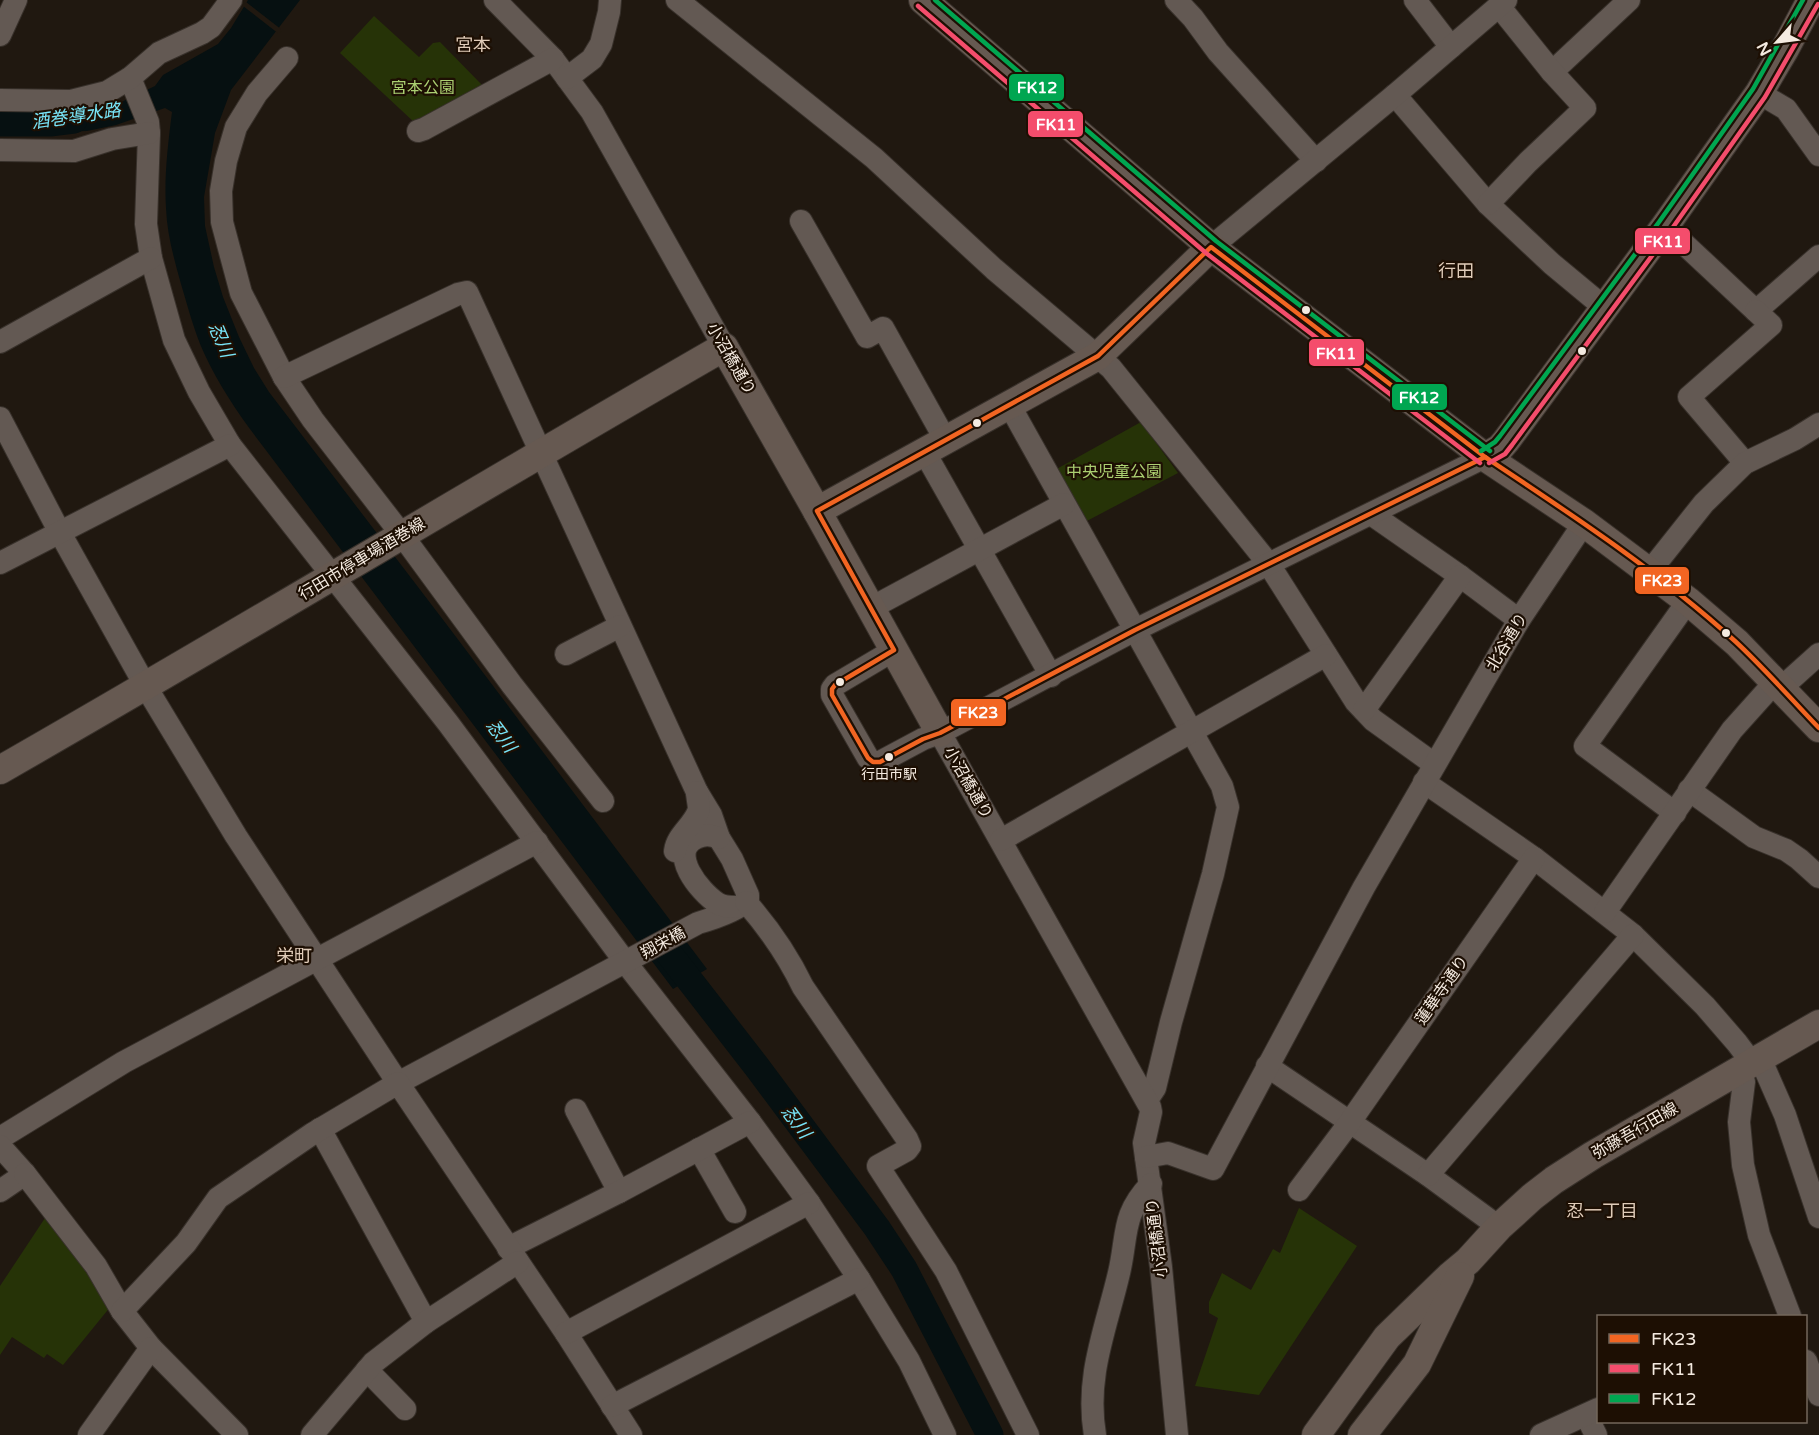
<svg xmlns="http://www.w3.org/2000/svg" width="1819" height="1435" font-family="'Varela Round','Noto Sans JP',sans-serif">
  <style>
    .green { fill: #263307 }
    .water { fill: #061011 }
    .pier { fill: #201810 }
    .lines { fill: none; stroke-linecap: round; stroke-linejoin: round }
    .river { stroke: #061011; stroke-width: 27 }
    .minor-casing { stroke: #38312b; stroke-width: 24 }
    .major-casing { stroke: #38312b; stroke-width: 30 }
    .minor { stroke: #635953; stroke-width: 22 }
    .major { stroke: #665951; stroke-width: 28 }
    .bus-1-casing { stroke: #1d0f03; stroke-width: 9 }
    .bus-2-casing { stroke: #1d0f03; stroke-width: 9 }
    .bus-3-casing { stroke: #1d0f03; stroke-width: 9 }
    .bus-1 { stroke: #f26522; stroke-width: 4.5 }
    .bus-2 { stroke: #f44d6c; stroke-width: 4.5 }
    .bus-3 { stroke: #00a651; stroke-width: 4.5 }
    .bus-dot { fill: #f4eae0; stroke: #1d0f03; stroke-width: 2 }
    .labels { text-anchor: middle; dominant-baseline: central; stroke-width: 4.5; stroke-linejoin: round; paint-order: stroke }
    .bus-label { font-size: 14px; fill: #f4eae0; stroke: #1d0f03 }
    .park-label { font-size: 16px; fill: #abcf71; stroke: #1d0f03 }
    .street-label { font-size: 16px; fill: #f4eae0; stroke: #1d0f03 }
    .neighbourhood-label { font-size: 18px; fill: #dfcbb8; stroke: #1d0f03 }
    .water-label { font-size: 18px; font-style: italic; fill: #78e4f7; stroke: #1d0f03 }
    .line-badge { stroke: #1d0f03; stroke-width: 2 }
    .badge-label { font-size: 16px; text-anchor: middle; font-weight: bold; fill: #fff }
  </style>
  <rect width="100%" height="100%" fill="#201810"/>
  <g class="green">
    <polygon points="374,16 419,57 433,43 440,42 482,85 415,123 340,53"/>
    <polygon points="1141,422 1178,473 1083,523 1053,471"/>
    <polygon points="1299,1208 1357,1246 1259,1395 1195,1386 1218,1318 1209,1313 1209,1302 1222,1273 1251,1290 1273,1249 1280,1253"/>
    <polygon points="47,1215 111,1306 63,1365 47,1354 44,1358 12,1337 0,1355 0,1286"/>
  </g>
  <path class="water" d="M248,0H300L231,90L215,133L204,197L205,226L214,267L223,297L239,337L254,368L269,392L444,621L707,969L673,989L265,449C242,419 220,388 204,353C194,331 188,307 181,284C174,259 167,234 166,208C164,176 168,144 172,112L165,108L116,125L87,131L55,132L53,126L37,123L55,118V114L84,112L113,106L155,86L163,75L218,44L231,28Z"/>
  <polygon class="pier" points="246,2 282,30 279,34 243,6"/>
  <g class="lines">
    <g class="river">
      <polyline points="0,123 50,123 74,120"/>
      <polyline points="667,951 757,1067 877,1228 904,1269 990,1435"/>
    </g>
    <g class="minor-casing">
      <g id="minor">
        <polyline points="495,0 553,59 592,112 724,347"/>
        <polyline points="677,0 874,158 994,269 1111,368 1268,563 1356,702 1373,720 1434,764"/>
        <polyline points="1176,0 1193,18 1218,52 1316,161"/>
        <polyline points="1415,0 1451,47"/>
        <polyline points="0,35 16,0"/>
        <polyline points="287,58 257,93 236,127 226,161 221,191 222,222 241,293 284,377 313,420 402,535 512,685 603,801"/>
        <polyline points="1552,72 1629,0"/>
        <polyline points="130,78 148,122 149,133 146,224 151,258 174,340 199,392 230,445 448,723 626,963 750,1122 809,1203 859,1279 909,1361 945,1435"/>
        <polyline points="567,78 592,59 601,44 609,12 610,0"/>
        <polyline points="1759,93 1786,109 1819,155"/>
        <polyline points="1395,95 1488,204 1552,264 1605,308"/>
        <polyline points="0,100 71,101 107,92 130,78 159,53 202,33 211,27 231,0"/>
        <polyline points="418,131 424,129 553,59"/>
        <polyline points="0,150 74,151 112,139 149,133"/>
        <polyline points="1488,204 1528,162 1585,108 1552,72 1499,6"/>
        <polyline points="801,221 867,337 883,328 946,441"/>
        <polyline points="1665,226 1756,311 1819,256"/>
        <polyline points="1211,247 1395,95 1506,0"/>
        <polyline points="0,342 151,258"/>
        <polyline points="1010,406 1222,786 1228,807 1213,874 1171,1022 1155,1088 1147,1100"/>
        <path d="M0,418L59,531L146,687L236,836L398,1083L698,923C712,919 738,910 748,900V895L732,859L719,838L711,815L697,792L467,292L458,294L284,377"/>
        <polyline points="925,453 1051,676"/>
        <polyline points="1745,463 1689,397 1771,325 1756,311"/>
        <polyline points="1371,514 1460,576 1519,620"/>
        <polyline points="0,563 230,445"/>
        <polyline points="1650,571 1704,503 1745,463 1795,439 1819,424"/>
        <polyline points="871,608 1064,504"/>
        <polyline points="894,650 835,685 832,689 832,695 868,758 873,762 880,762 923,739 940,733 1135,630 1485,457"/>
        <polyline points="566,654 620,626"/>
        <polyline points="1781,688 1819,654"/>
        <polyline points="1364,710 1460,576"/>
        <polyline points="940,733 1150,1107 1151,1112 1144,1143 1161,1267 1177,1435"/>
        <polyline points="1424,782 1534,858 1633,935 1705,1006 1737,1043 1752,1063"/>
        <polyline points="1689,790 1754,837 1786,850 1799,859 1819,877"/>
        <polyline points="1675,813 1585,746 1688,601"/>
        <path d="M719,838C711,835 705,834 696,838C667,852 700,892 717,903C723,907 729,907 736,907"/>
        <polyline points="1001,840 1326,655"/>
        <path d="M675,851C677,835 692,827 698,812C700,807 697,798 697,792"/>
        <path d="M746,902C767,926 789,958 803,987L907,1139L910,1146L907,1150L878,1166L946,1271L1028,1435"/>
        <polyline points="1605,912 1732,730 1775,682"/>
        <polyline points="1760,1058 1785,1115 1819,1217"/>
        <polyline points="1267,1066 1428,1175 1499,1227"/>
        <polyline points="1740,1070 1744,1082 1739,1122 1743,1165 1759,1235 1790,1316"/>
        <polyline points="576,1110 619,1192"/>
        <polyline points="320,1129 426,1322"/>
        <polyline points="0,1138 124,1062 537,842"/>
        <polyline points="0,1146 25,1174 0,1191"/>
        <polyline points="699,1149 735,1212"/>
        <polyline points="1146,1157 1168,1153 1213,1169 1364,887 1519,620 1584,523"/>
        <polyline points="25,1174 96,1266 122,1311 151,1348 237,1435"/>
        <polyline points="1428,1175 1633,935"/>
        <polyline points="1299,1190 1350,1122 1534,858"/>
        <polyline points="508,1248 619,1192 750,1122"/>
        <polyline points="122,1311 186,1243 218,1198 312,1134 398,1083 566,1333 631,1435"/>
        <polyline points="566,1333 809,1203"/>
        <polyline points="1806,1361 1819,1395"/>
        <polyline points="367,1370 405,1409"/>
        <polyline points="612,1406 859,1279"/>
        <polyline points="1586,1415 1596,1435"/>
        <polyline points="89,1435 151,1348"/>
        <polyline points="312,1435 373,1363 426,1322 518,1262"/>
        <path d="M1095,1435C1085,1376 1106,1329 1119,1273C1128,1235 1121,1215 1151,1184"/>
        <polyline points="1541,1435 1598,1409"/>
      </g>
    </g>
    <g class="major-casing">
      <g id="major">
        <polyline points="923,0 1211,247 1485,457 1584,523 1688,601 1737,643 1819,728"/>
        <polyline points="1485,457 1500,448 1506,441 1665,226 1759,93 1785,49 1811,0"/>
        <polyline points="817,511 1098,356 1211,247"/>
        <path d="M0,770C243,631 482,486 724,347L817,511L940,733"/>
        <polyline points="1316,1435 1387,1337 1450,1276 1468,1261 1499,1227 1532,1197 1554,1180 1593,1155 1819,1024"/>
        <polyline points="1362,1435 1417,1364 1460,1276"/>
      </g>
    </g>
    <use href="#minor" class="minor"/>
    <use href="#major" class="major"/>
    <g class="bus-1-casing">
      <g id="bus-1">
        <polygon points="1211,247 1485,457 1135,630 940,733 923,739 880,762 873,762 868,758 832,695 832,689 835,685 894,650 817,511 1098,356"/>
        <path d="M1485,457C1571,514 1659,572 1736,642C1765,669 1792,700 1819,728"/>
      </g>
    </g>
    <g class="bus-2-casing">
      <g id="bus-2">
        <polyline points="918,6 1206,253 1480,463"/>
        <polyline points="1489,463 1505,454 1512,445 1671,230 1765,97 1818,4"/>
      </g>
    </g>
    <g class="bus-3-casing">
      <g id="bus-3">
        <polyline points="935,0 1216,241 1490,451"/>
        <polyline points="1481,451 1495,442 1500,436 1659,222 1753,89 1803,0"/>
      </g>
    </g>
    <use href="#bus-1" class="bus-1"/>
    <use href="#bus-2" class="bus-2"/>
    <use href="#bus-3" class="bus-3"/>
  </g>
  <g class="bus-dot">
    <circle cx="1306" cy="310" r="5"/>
    <circle cx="1582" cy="351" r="5"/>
    <circle cx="977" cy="423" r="5"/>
    <circle cx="1726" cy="633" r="5"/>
    <circle cx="840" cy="682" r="5"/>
    <circle cx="889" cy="757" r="5"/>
  </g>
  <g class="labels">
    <g class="bus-label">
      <text x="889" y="774">行田市駅</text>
    </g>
    <g class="park-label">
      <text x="423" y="88">宮本公園</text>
      <text x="1114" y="472">中央児童公園</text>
    </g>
    <g class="street-label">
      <text transform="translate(731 359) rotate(60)">小沼橋通り</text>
      <text transform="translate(362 559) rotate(-31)">行田市停車場酒巻線</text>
      <text transform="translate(1507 642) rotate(-59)">北谷通り</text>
      <text transform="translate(968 783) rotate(60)">小沼橋通り</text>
      <text transform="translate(663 943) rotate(-29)">翔栄橋</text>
      <text transform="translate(1442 990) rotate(-55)">蓮華寺通り</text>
      <text transform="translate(1635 1131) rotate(-30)">弥藤吾行田線</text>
      <text transform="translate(1157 1238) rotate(-97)">小沼橋通り</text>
    </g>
    <g class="neighbourhood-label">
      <text x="473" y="45">宮本</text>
      <text x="1456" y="271">行田</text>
      <text x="294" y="956">栄町</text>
      <text x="1602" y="1211">忍一丁目</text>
    </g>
    <g class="water-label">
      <text transform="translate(76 116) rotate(-8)">酒巻導水路</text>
      <text transform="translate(221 340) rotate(67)">忍川</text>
      <text transform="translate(501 736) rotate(53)">忍川</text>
      <text transform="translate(796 1122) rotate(53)">忍川</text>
    </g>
  </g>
  <g class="line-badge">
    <rect x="1008" y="73" width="57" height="29" rx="6" fill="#00a651"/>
    <rect x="1027" y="110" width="57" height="28" rx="6" fill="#f44d6c"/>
    <rect x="1634" y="227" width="57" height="28" rx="6" fill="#f44d6c"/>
    <rect x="1308" y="338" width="57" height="29" rx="6" fill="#f44d6c"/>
    <rect x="1391" y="383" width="57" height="28" rx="6" fill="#00a651"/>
    <rect x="1634" y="566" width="56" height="29" rx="6" fill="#f26522"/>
    <rect x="950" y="698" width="57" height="29" rx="6" fill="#f26522"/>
  </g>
  <g class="badge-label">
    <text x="1037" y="93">FK12</text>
    <text x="1056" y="130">FK11</text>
    <text x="1663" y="247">FK11</text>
    <text x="1336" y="359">FK11</text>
    <text x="1419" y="403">FK12</text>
    <text x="1662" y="586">FK23</text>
    <text x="978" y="718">FK23</text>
  </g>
  <rect x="1597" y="1315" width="210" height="108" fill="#1d0f03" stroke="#73675b" stroke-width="1.5"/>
  <rect x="1609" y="1334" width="30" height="9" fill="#f26522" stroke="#73675b" stroke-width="1.5"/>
  <text x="1651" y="1345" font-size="18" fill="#f4eae0">FK23</text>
  <rect x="1609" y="1364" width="30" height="9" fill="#f44d6c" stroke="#73675b" stroke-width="1.5"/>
  <text x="1651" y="1375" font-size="18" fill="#f4eae0">FK11</text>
  <rect x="1609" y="1394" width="30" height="9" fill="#00a651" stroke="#73675b" stroke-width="1.5"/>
  <text x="1651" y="1405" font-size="18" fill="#f4eae0">FK12</text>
  <g transform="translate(1777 42) rotate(242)" stroke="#1d0f03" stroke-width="4.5" paint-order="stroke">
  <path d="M0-4.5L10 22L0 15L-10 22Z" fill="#f4eae0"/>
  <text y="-9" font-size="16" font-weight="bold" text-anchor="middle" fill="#f4eae0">N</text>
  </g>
</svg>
